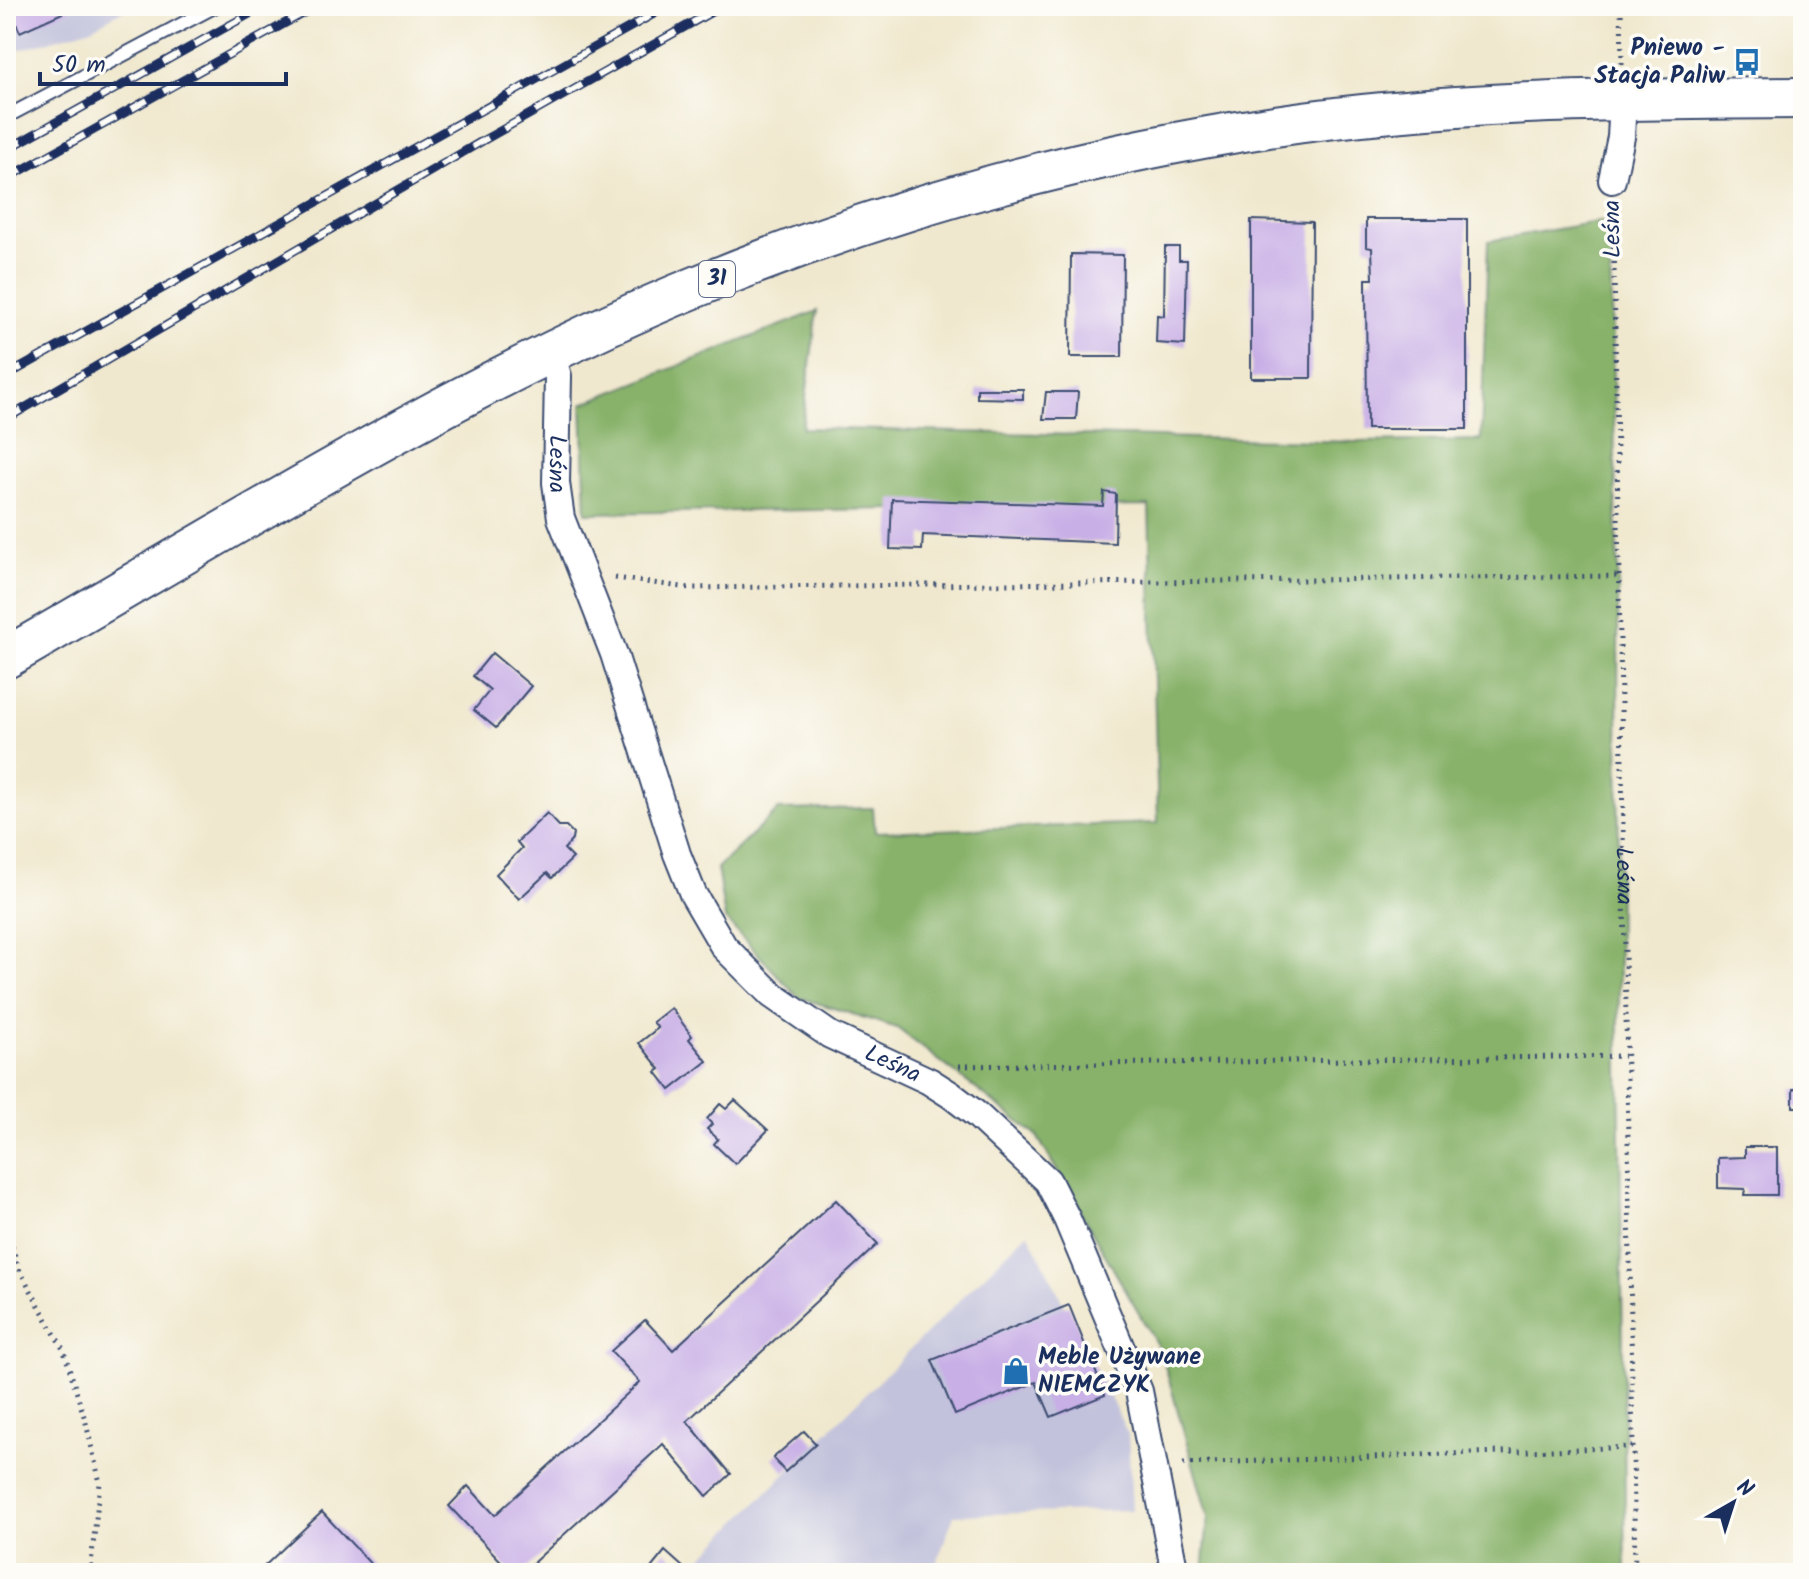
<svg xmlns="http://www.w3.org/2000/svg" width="1809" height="1579" font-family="Kalam,sans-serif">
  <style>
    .industrial { fill: #c2c2dc }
    .forest { fill: #88b26a; stroke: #527064; stroke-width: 2 }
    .building { fill: #c8afe6 }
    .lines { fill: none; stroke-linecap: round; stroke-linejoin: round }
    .service-casing { stroke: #3b4b6f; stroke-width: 16 }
    .minor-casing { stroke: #3b4b6f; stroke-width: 30 }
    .primary-casing { stroke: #3b4b6f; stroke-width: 44 }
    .path { stroke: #3b4b6f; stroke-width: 5; stroke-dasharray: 2 6; stroke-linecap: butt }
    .service { stroke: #fff; stroke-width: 12 }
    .minor { stroke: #fff; stroke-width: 26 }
    .primary { stroke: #fff; stroke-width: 40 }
    .rail-casing { stroke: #1b2f5e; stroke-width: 9 }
    .rail { stroke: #fdfcf7; stroke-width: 6; stroke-dasharray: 18; stroke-linecap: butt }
    .labels { text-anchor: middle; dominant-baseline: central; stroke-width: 7; stroke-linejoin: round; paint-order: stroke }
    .shield { fill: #fdfcf7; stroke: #5f6c8c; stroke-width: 2 }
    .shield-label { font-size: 22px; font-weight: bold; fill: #1b2f5e }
    .poi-label { font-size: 24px; font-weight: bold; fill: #1b2f5e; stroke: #fdfcf7; text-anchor: end }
    .street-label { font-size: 24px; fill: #1b2f5e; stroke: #fdfcf7 }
  </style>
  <rect width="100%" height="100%" fill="#fdfcf7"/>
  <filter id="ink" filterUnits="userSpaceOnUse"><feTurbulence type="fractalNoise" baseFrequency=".0125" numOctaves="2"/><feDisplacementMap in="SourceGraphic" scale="16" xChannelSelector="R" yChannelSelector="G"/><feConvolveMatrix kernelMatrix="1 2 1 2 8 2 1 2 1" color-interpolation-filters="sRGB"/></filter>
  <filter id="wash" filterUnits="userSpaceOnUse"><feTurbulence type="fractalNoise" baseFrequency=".006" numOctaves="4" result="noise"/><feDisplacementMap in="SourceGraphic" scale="32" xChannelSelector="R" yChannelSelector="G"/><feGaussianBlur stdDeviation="1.8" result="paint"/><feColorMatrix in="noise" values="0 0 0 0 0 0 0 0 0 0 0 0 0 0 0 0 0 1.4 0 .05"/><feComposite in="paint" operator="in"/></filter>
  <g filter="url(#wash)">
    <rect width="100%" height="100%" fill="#f0e8ce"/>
    <g class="industrial">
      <polygon points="6,6 130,6 92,28 6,54"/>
      <polygon points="1028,1232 1128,1434 1132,1510 954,1515 933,1573 686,1573"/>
    </g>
    <polygon class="forest" points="1609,220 1618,576 1619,1064 1626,1573 1203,1573 1208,1517 1161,1352 1037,1136 897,1028 798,997 725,919 717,868 778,810 873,808 875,832 1158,823 1149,506 586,513 582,404 817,311 802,428 1358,442 1481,440 1488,241"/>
    <g id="blocks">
      <g class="building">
        <polygon points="8,6 78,6 20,32"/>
        <polygon points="1366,219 1467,219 1467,429 1367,429 1366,279 1373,279 1372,248 1366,247"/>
        <polygon points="1251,220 1312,222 1311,378 1251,378"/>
        <polygon points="1165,247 1179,247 1179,260 1187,260 1185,345 1156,343 1157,315 1164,316"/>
        <polygon points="1071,254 1123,255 1122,357 1070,357"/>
        <polygon points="977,389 1023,389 1023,399 977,398"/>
        <polygon points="1046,392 1078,392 1076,419 1043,419"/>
        <polygon points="1104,492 1116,494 1115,543 923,535 922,550 890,549 892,499 1103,506"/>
        <polygon points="492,653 531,686 496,728 474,710 490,690 473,676"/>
        <polygon points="547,813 559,826 566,826 573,833 572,840 564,849 573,858 552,878 547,873 519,899 496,874 522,848 517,842"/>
        <polygon points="671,1008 692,1036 689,1039 707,1061 670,1090 656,1072 660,1069 639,1043 658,1028 653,1022"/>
        <rect x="1793" y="1089" width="10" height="18"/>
        <polygon points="735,1100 768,1130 735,1164 714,1144 718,1139 707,1129 712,1124 707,1119 720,1104 726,1109"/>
        <polygon points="1745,1147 1777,1147 1777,1195 1744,1195 1745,1189 1718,1188 1718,1158 1745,1157"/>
        <polygon points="836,1200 878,1244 687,1421 731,1474 707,1496 663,1444 522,1573 512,1573 449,1506 468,1486 495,1515 640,1382 611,1351 645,1320 673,1350"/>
        <polygon points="1069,1305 1105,1395 1051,1417 1036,1382 955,1415 932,1360"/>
        <polygon points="804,1431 816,1444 785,1472 773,1458"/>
        <polygon points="322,1512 379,1573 257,1573"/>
        <polygon points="665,1551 684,1568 679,1573 647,1573"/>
      </g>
    </g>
  </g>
  <g filter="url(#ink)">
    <use href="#blocks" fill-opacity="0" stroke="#3b4b6f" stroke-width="2"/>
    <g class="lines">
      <g class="service-casing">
        <polyline id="service" points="6,117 216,6"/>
      </g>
      <g class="minor-casing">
        <g id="minor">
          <polyline points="1612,180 1621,137 1623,100"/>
          <path id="s2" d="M551,353L558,376L556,483L561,518L614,654L677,854L693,894L724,947L772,995L830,1035L929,1081L951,1095L977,1115L1048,1181L1067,1219L1139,1391L1175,1573"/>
        </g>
      </g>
      <g class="primary-casing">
        <path id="primary" d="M6,658C225,532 441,395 674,296C866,215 1069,157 1275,126C1449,100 1627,99 1803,98"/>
      </g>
      <g class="path">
        <polyline points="1621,6 1622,65"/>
        <path id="s1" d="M1613,206L1635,1573"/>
        <polyline points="615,578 690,588 1618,576"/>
        <polyline points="959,1066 1624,1056"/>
        <polyline points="6,1223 18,1267 64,1351 86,1423 100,1483 90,1573"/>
        <polyline points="1183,1464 1632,1447"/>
      </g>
      <use href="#service" class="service"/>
      <use href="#minor" class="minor"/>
      <use href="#primary" class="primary"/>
      <g class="rail-casing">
        <g id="rail">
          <polyline points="6,150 264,6"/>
          <polyline points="6,179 316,6"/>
          <polyline points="6,376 668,6"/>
          <polyline points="6,419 484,140 722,6"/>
        </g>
      </g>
      <use href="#rail" class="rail"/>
    </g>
  </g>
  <defs>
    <g id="bus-bare" transform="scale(2.16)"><path d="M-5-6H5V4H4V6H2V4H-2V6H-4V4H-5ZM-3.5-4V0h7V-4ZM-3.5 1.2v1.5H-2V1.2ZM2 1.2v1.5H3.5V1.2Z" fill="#1f6fb2" stroke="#fdfcf7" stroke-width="2.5" paint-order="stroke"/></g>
    <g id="shop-bare" transform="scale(2.16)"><path d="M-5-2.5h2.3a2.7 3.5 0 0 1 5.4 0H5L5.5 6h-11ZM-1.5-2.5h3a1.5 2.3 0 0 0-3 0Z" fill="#1f6fb2" stroke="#fdfcf7" stroke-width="2.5" paint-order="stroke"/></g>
  </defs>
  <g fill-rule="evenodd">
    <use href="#bus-bare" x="1747" y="62"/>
    <use href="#shop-bare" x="1016" y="1371"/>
  </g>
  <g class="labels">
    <rect class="shield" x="699" y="261" width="36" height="36" rx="6"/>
    <g class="shield-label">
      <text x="717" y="279">31</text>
    </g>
    <g class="poi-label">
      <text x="1725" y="48">Pniewo -<tspan x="1725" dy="28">Stacja Paliw</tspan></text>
      <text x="1038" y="1357" text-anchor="start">Meble Używane<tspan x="1038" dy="28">NIEMCZYK</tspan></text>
    </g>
    <g class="street-label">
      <text transform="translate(1613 229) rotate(-91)">Leśna</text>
      <text stroke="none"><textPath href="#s2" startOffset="112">Leśna</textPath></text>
      <text stroke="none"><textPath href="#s1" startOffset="670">Leśna</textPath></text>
      <text stroke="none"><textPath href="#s2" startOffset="834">Leśna</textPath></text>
    </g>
  </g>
  <rect width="1809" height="1579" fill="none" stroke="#fdfcf7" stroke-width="32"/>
  <g transform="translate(1733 1503) rotate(39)" stroke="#fdfcf7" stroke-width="6" paint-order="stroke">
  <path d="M0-6L14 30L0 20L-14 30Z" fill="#1b2f5e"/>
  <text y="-12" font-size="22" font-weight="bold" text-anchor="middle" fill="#1b2f5e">N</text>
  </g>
  <path d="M40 72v12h246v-12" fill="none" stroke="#1b2f5e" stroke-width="4"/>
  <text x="52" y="72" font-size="24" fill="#1b2f5e" stroke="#fdfcf7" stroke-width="6" paint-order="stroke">50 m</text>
</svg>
